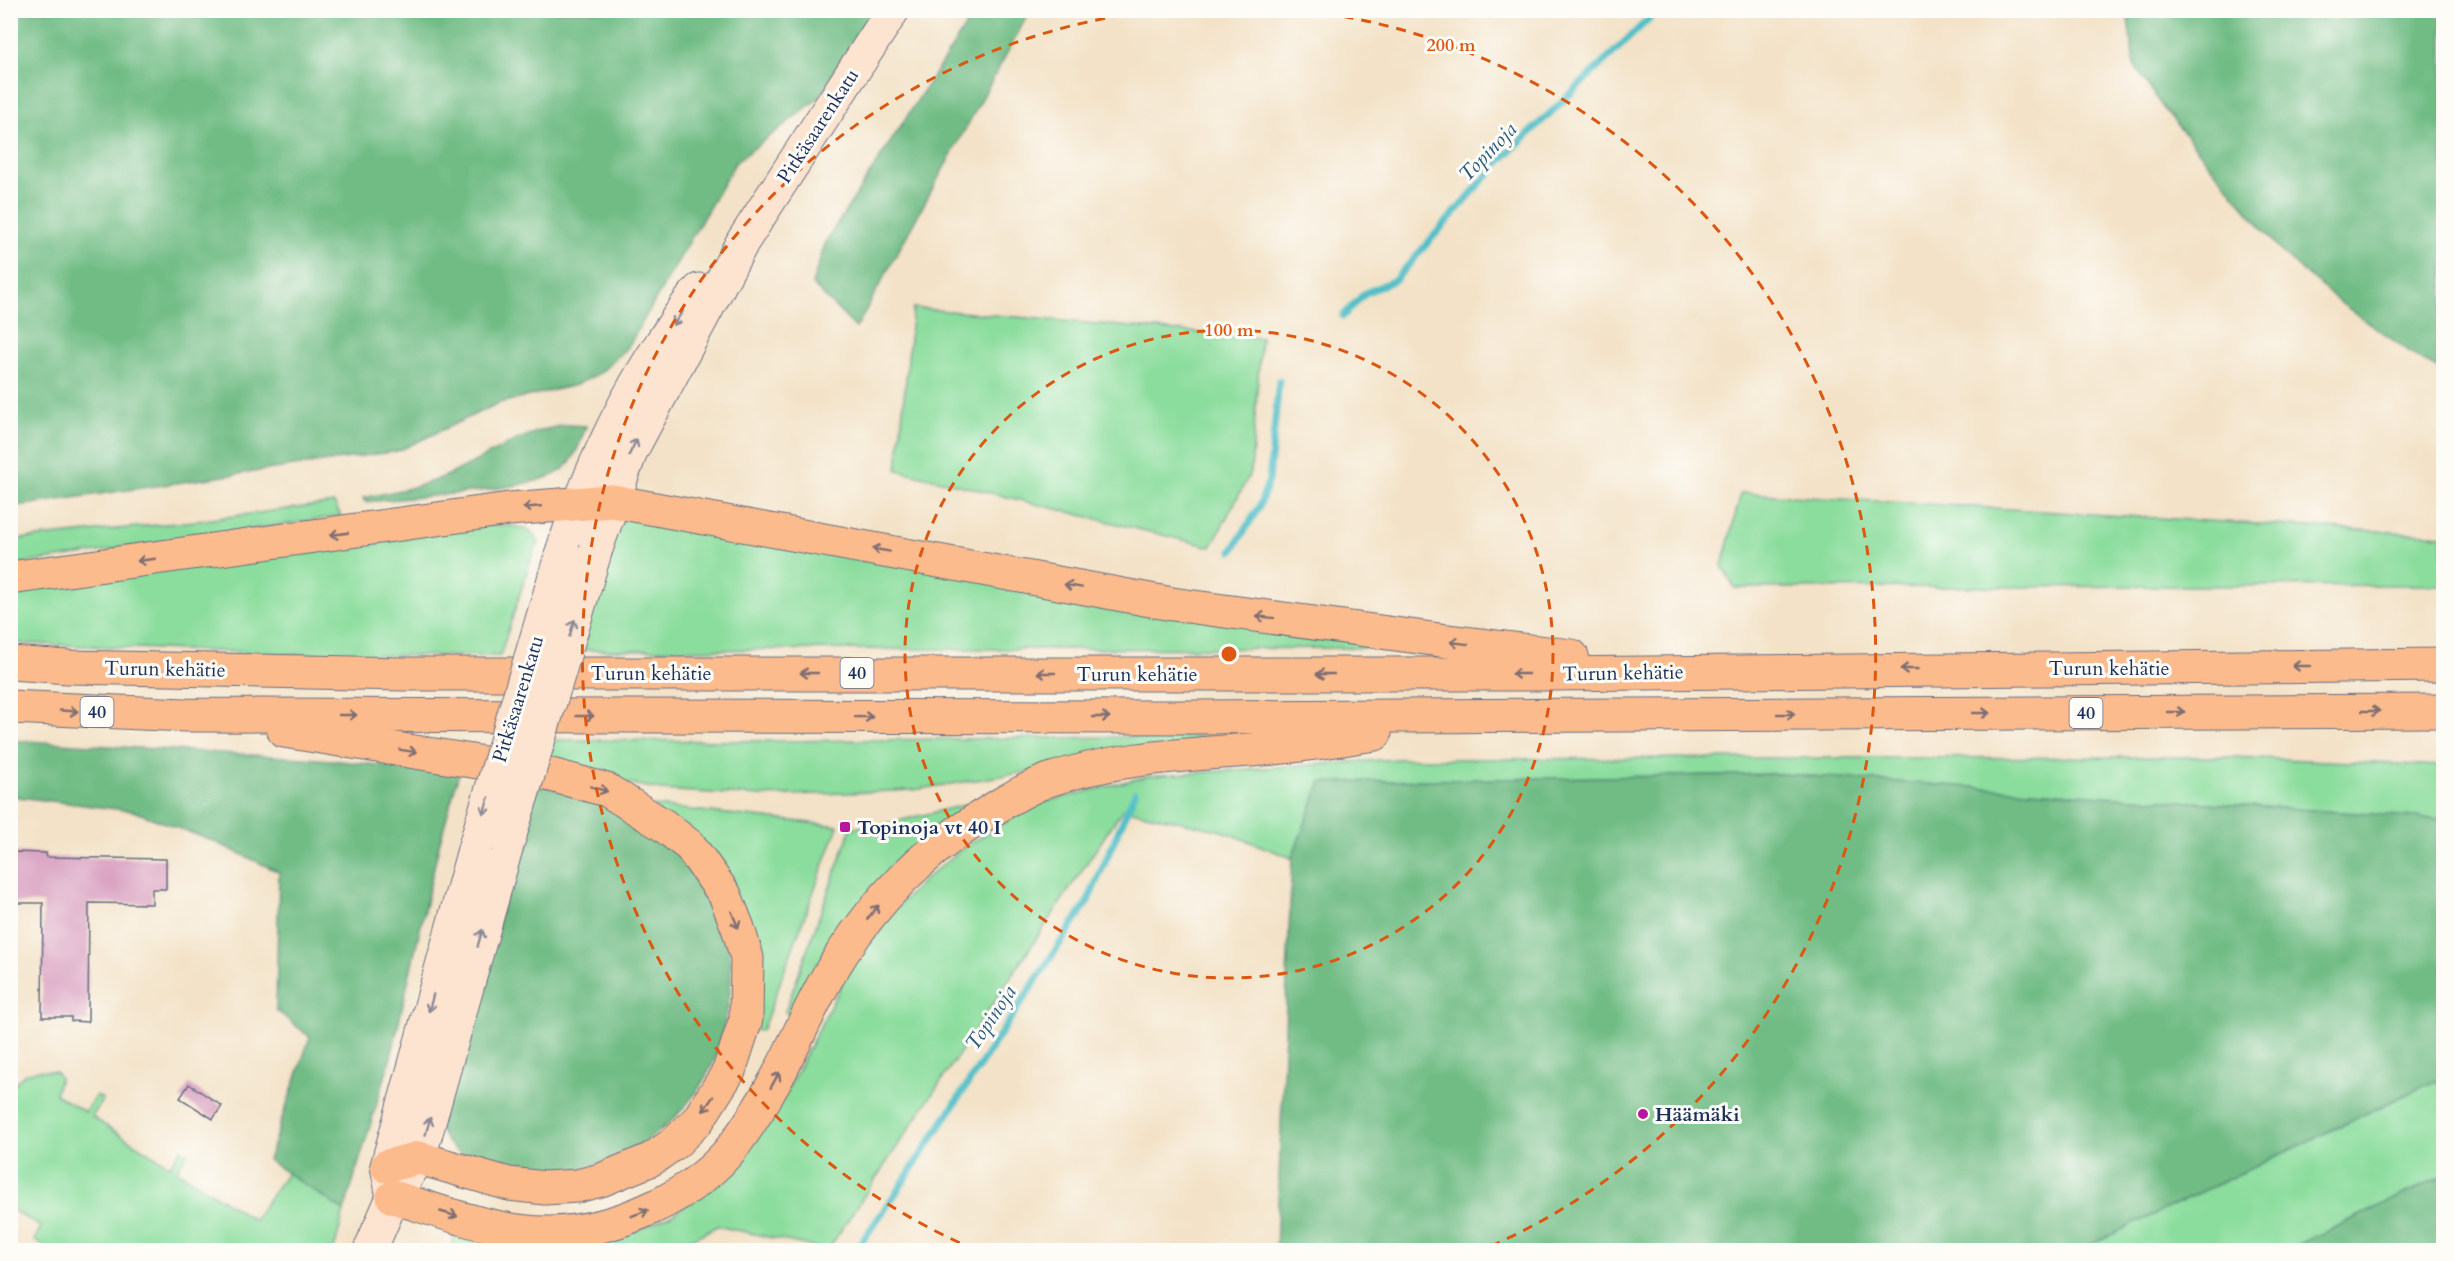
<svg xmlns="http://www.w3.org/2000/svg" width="2454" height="1261" font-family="Cardo,serif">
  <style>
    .green { fill: #8bdd9d; stroke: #53867e; stroke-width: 1.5 }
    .forest { fill: #70bc84; stroke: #467671; stroke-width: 1.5 }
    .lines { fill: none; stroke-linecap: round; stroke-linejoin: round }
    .stream { stroke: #51bfc8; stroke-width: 7 }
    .building { fill: #d698bc }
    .secondary-casing { stroke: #676e83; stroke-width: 35 }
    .highway-casing { stroke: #676e83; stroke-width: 35 }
    .secondary { stroke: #fde4d1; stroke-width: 33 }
    .highway { stroke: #fbbb8c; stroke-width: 33 }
    .secondary-bridge-casing { stroke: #676e83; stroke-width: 35; stroke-linecap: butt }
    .secondary-bridge { stroke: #fde4d1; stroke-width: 33 }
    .oneway { stroke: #8c8a98 }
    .oneway2 { stroke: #806e73 }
    .ring { fill: none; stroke: #de5710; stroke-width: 3; stroke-dasharray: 10 8 }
    .poi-dot { fill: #b5179e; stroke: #fdfcf7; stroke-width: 2 }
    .labels { text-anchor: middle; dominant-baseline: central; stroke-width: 6; stroke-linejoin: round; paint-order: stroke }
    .shield { fill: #fdfcf7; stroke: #5f6c8c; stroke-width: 1.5 }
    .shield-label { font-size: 18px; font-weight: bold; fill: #1b2f5e }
    .street-label { font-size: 20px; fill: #1b2f5e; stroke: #fdfcf7 }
    .poi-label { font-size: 20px; font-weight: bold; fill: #1b2f5e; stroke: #fdfcf7; text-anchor: start }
    .water-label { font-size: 21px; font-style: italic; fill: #2b5a7e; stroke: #fdfcf7 }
    .centre { fill: #de5710; stroke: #fdfcf7; stroke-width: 3 }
    .ring-label { font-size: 18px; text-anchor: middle; font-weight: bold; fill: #de5710; stroke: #fdfcf7; stroke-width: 6; stroke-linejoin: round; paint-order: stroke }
  </style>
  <rect width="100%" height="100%" fill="#fdfcf7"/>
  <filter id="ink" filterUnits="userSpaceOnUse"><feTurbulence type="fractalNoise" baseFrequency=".0167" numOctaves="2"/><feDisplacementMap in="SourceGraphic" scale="12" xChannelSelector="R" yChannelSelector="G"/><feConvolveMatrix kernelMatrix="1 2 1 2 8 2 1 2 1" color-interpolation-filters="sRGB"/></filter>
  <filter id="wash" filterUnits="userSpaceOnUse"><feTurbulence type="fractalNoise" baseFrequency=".008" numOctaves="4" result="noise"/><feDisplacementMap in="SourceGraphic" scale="24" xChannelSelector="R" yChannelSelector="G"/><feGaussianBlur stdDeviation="1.35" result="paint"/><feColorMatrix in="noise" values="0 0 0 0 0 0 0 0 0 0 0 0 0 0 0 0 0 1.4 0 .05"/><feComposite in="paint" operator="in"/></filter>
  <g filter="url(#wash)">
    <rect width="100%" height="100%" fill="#f3e2c7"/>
    <g class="green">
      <polygon points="913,308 1261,338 1251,472 1211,547 897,470"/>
      <polygon points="1741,493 2443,535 2443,585 1735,588 1722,566"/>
      <polygon points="334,503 341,516 11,565 10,540 196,521"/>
      <polygon points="620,514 1422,648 579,650"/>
      <path d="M492,525C509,526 534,524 539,545L534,550L500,656L310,655L11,643L10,590Z"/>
      <polygon points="1211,736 1210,743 913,790 846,793 762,796 661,790 543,765 549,740 777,741"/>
      <polygon points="2234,757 2443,766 2443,819 1780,774 1321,782 1292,858 1222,831 1123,809 828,1250 717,1226 671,1250 450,1250 455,1232 531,1247 619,1238 671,1215 737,1168 786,1093 852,964 894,910 924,880 963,848 1033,805 1148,776 1397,759"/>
      <polygon points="977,802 795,1019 785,1012 851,828 881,825"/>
      <polygon points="654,806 838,826 762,1031 755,1029 760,969"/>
      <polygon points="39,1070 56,1072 60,1078 55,1094 85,1112 96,1095 103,1099 92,1117 170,1166 181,1149 187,1153 177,1171 254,1220 288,1172 344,1211 334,1250 44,1250 46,1248 34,1240 41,1227 11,1209 11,1087 25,1074"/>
      <polygon points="2443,1077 2443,1176 2287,1250 2079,1250"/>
    </g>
    <g class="forest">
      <polygon points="976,10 1030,11 856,328 812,284 826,241"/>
      <polygon points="10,11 874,11 820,97 735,163 628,347 600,373 576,385 499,403 398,451 11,507"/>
      <polygon points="2127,11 2443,11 2443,371 2420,359 2342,304 2283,254 2161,105 2134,65"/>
      <path d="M567,425L586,426C580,442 576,458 562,470C537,491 403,498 365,502L363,498C391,492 422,487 448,475C490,456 521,431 567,425Z"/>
      <polygon points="10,740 319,759 459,773 439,845 391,1057 344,1211 268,1160 310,1037 276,1010 279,872 213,841 133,811 11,796"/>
      <polygon points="1780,774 2443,819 2443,1077 2079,1250 1276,1250 1292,858 1321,782"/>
      <path d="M538,784C558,790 579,795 599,802C630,814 669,844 691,868C699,876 704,889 710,899C714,907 720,914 723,923C735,950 732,993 725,1021C722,1036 719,1051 712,1065C675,1144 581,1191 496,1165C468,1156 452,1157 439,1128Z"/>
      <polygon points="2443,1176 2443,1250 2287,1250"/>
    </g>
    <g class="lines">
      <g class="stream">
        <polyline points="1343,316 1365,293 1395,280 1500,161 1658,10"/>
        <polyline points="1232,551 1259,507 1269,480 1279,381"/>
        <polyline points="856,1250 898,1190 1088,901 1135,793"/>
      </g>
    </g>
    <g id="blocks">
      <g class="building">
        <polygon points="10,852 46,853 46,857 166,859 166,889 152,889 152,904 89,903 88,1022 71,1021 71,1017 42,1017 43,903 10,903"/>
        <polygon points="189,1084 222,1106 213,1119 180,1098"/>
      </g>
    </g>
  </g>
  <g filter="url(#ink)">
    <use href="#blocks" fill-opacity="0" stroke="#676e83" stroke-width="1.5"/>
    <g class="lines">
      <g class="secondary-casing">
        <g id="secondary">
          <path d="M563,549C588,476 618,407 662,342C674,324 685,305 699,290"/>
          <polyline points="596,549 631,451 743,241 893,10"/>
          <polyline points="392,1192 387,1166 475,846"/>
          <polyline points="370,1250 393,1197 419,1158 507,845"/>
        </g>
      </g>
      <g class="highway-casing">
        <g id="highway">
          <polyline points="10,578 509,509 612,501 1172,604 1440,640 1572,656"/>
          <polyline points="10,663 68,667 403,674 1551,674 2444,665"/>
          <polyline points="10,707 185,715 1189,717 2444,711"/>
          <polyline points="284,731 540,772 607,790 663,825 690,846 725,895 738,928 747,958 746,1019 729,1071 698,1120 676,1142 652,1159 601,1180 577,1186 545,1188 509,1184 419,1158 387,1166"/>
          <path d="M393,1197C442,1212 499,1234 551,1233C616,1231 695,1197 735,1144C749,1125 762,1104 774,1083C793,1049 808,1011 828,976C860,922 903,871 955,834C978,818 1023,789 1049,780C1122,755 1198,755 1274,748C1308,745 1341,739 1375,734"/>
        </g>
      </g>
      <use href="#secondary" class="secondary"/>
      <use href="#highway" class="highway"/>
      <g class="secondary-bridge-casing">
        <g id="secondary-bridge">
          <polyline points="507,845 596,549"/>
          <polyline points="475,846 563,549"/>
        </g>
      </g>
      <use href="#secondary-bridge" class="secondary-bridge"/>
    </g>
    <defs><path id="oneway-shaft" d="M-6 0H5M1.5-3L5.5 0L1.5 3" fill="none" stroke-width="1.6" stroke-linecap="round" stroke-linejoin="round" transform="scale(1.5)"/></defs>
    <g class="oneway">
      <use href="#oneway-shaft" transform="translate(678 318) rotate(125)"/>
      <use href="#oneway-shaft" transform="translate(633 447) rotate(-64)"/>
      <use href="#oneway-shaft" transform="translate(572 628) rotate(-73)"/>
      <use href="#oneway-shaft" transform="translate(486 806) rotate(107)"/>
      <use href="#oneway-shaft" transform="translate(480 938) rotate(-74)"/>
      <use href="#oneway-shaft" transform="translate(431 1003) rotate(105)"/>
      <use href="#oneway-shaft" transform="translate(428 1126) rotate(-74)"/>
    </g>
    <g class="oneway2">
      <use href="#oneway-shaft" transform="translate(532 507) rotate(175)"/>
      <use href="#oneway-shaft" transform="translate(339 534) rotate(172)"/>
      <use href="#oneway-shaft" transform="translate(881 550) rotate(-170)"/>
      <use href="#oneway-shaft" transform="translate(146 560) rotate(172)"/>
      <use href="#oneway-shaft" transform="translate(1073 586) rotate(-170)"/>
      <use href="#oneway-shaft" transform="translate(1265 617) rotate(-173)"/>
      <use href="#oneway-shaft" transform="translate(1459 643) rotate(-173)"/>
      <use href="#oneway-shaft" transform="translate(2301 666) rotate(180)"/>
      <use href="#oneway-shaft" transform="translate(1909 669) rotate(180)"/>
      <use href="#oneway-shaft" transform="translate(809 673) rotate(-180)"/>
      <use href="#oneway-shaft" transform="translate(1046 673) rotate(-180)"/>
      <use href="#oneway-shaft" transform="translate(1325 674) rotate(-180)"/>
      <use href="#oneway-shaft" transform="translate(1520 674) rotate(-180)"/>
      <use href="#oneway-shaft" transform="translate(69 711) rotate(3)"/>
      <use href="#oneway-shaft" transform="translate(2371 711)"/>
      <use href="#oneway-shaft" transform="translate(2176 712)"/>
      <use href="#oneway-shaft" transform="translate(1981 713)"/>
      <use href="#oneway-shaft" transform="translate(1786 714)"/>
      <use href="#oneway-shaft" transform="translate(348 715)"/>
      <use href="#oneway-shaft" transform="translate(585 716)"/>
      <use href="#oneway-shaft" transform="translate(864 717)"/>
      <use href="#oneway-shaft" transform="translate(1101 717)"/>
      <use href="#oneway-shaft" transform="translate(408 751) rotate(9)"/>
      <use href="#oneway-shaft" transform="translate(599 789) rotate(17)"/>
      <use href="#oneway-shaft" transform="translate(873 912) rotate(-50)"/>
      <use href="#oneway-shaft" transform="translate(735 920) rotate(68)"/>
      <use href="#oneway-shaft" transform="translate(775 1080) rotate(-61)"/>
      <use href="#oneway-shaft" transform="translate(708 1104) rotate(125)"/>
      <use href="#oneway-shaft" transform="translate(640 1213) rotate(-21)"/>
      <use href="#oneway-shaft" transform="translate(449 1214) rotate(16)"/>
    </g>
  </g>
  <g class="ring">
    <circle cx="1229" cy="654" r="324"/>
    <path d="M976 1250A648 648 0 0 1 1150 11M1308 11A648 648 0 0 1 1482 1250"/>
  </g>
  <g class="poi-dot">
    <rect x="839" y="821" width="12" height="12" rx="3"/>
    <circle cx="1643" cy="1114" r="6"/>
  </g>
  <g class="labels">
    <g class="shield">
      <rect x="840.5" y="658" width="33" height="30" rx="4.5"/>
      <rect x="80.5" y="697" width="33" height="30" rx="4.5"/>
      <rect x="2069.5" y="698" width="33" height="30" rx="4.5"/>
    </g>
    <g class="shield-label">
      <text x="857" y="673">40</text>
      <text x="97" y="712">40</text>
      <text x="2086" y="713">40</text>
    </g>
    <g class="street-label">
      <text transform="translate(818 126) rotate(-57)">Pitkäsaarenkatu</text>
      <text x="2109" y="668">Turun kehätie</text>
      <text transform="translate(165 669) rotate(1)">Turun kehätie</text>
      <text x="651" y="673">Turun kehätie</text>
      <text transform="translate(1623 673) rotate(-1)">Turun kehätie</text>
      <text x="1137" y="674">Turun kehätie</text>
      <text transform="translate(518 699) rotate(-73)">Pitkäsaarenkatu</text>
    </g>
    <g class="poi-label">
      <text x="857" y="827">Topinoja vt 40 I</text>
      <text x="1655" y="1114">Häämäki</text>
    </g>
    <g class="water-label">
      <text transform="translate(1488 152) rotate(-46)">Topinoja</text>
      <text transform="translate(991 1018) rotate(-56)">Topinoja</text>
    </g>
  </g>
  <circle cx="1229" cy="654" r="9" class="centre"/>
  <g class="ring-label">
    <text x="1451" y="51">200 m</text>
    <text x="1229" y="336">100 m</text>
  </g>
  <rect width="2454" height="1261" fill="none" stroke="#fdfcf7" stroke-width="36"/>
</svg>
